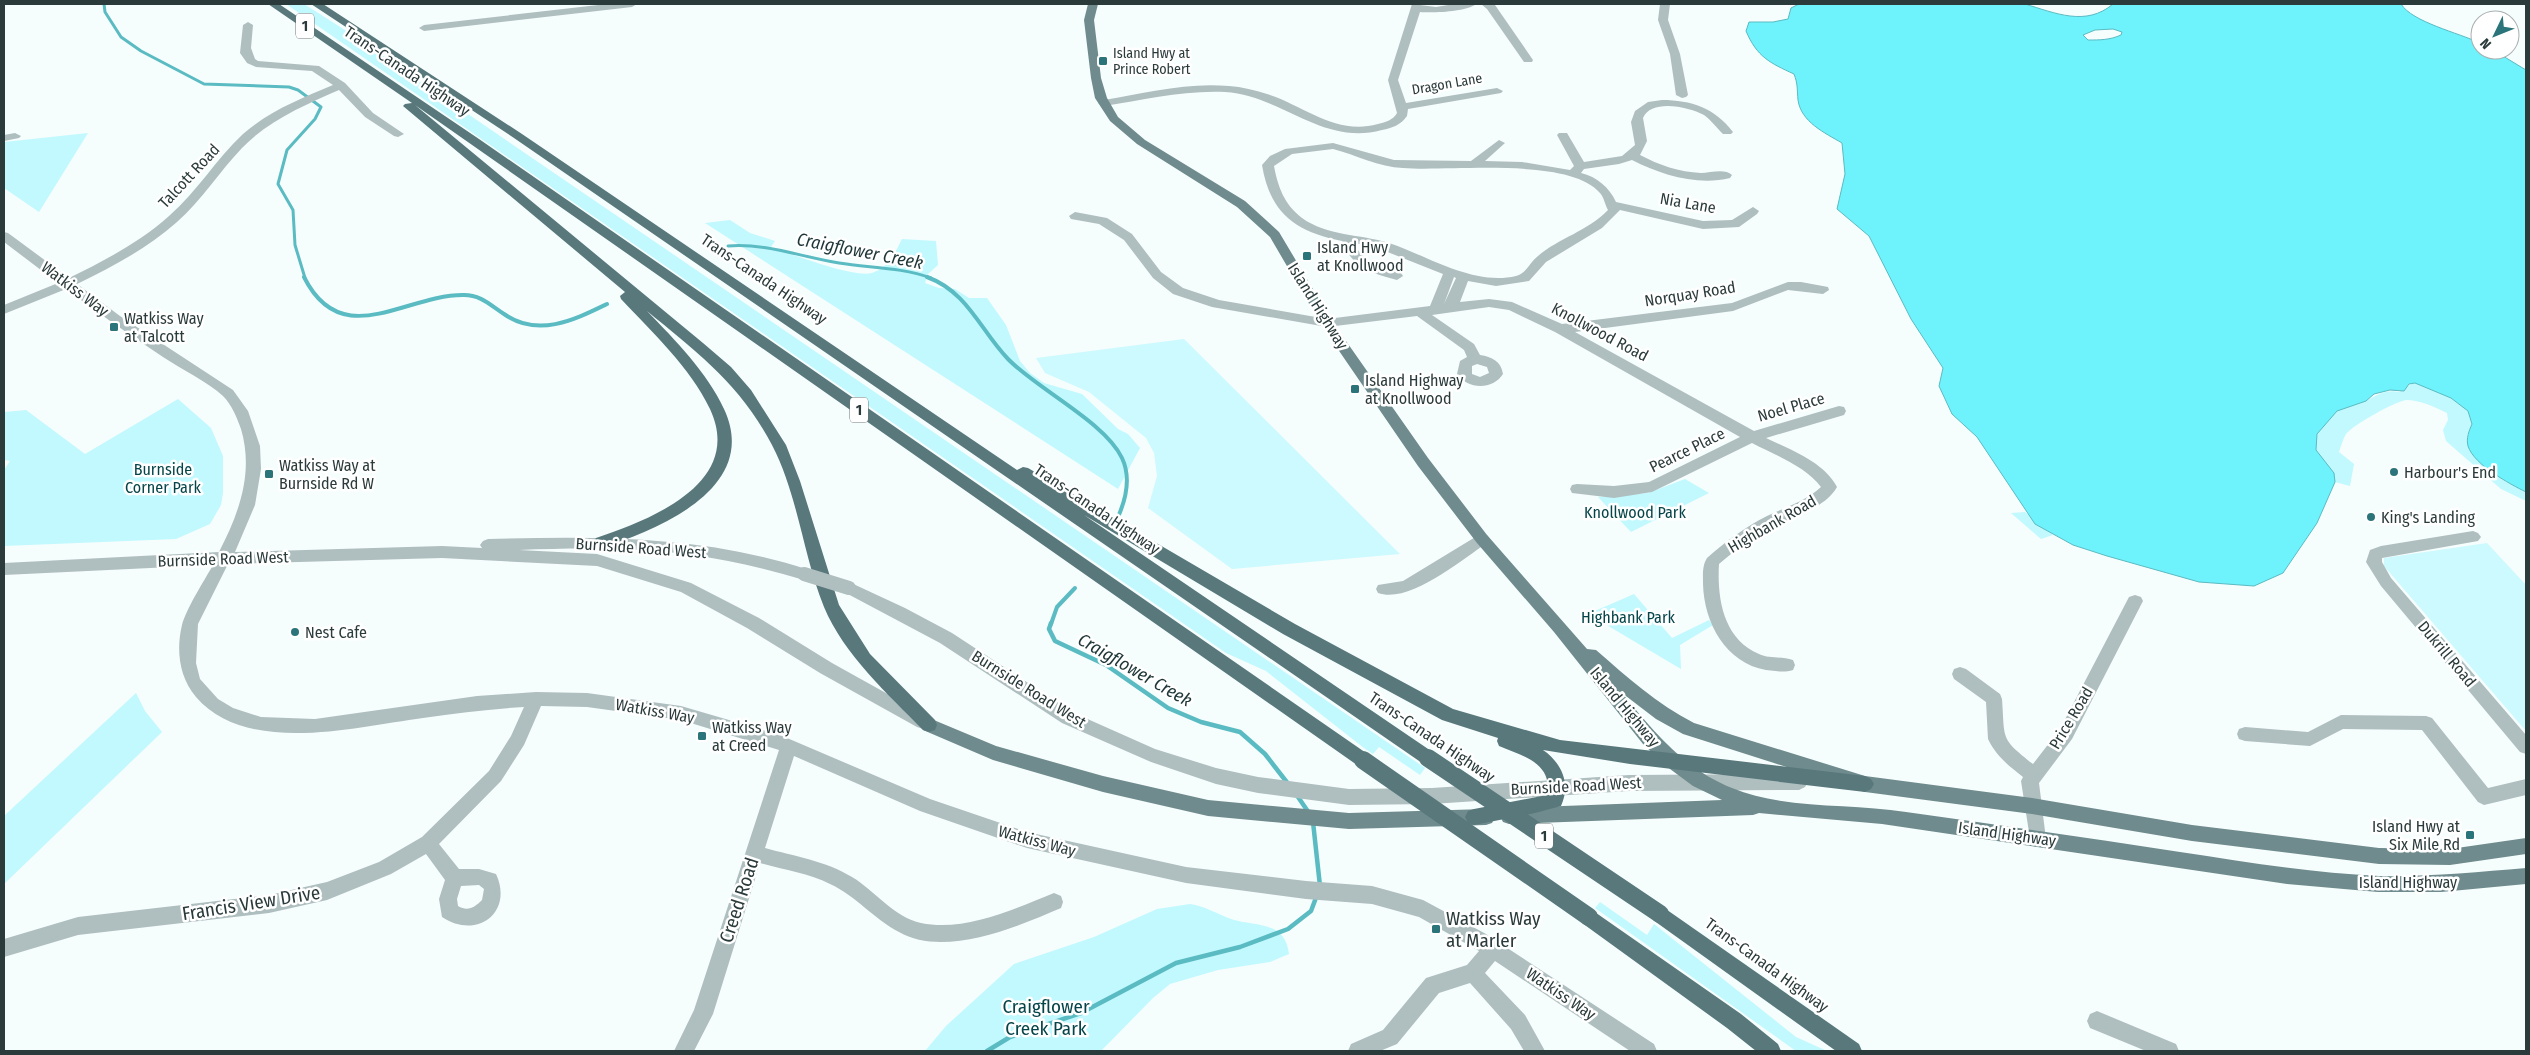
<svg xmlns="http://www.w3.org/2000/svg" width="2530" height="1055" font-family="'Fira Sans Condensed',sans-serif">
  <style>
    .built { fill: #ccfafe }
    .green { fill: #c1f9fe }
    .water { fill: #6ef2fc; stroke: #5abbc2; fill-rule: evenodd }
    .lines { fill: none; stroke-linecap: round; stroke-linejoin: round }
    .stream-far2 { stroke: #5abbc2; stroke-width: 3 }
    .stream-far1 { stroke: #5abbc2; stroke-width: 4 }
    .stream { stroke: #5abbc2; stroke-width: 4.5 }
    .minor { fill: #afbebf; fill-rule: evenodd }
    .major { fill: #6f8b8d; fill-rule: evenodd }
    .highway { fill: #58787b; fill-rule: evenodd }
    .minor-bridge { stroke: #afbebf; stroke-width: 14 }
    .highway-bridge { stroke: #58787b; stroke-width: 18 }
    .poi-dot { fill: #2a747a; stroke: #fff; stroke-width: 2 }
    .labels { text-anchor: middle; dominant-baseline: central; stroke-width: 5; stroke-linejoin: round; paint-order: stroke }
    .far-poi-label { font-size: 14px; fill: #2b3a3b; stroke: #fff; text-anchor: start }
    .far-street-label { font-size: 14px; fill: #2b3a3b; stroke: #fff }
    .shield { fill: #fff; stroke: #6b7576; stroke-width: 1 }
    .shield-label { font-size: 15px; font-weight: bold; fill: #2b3a3b }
    .street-label { font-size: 16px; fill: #2b3a3b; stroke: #fff }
    .poi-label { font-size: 16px; fill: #2b3a3b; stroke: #fff; text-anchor: start }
    .park-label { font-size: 16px; fill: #054549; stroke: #fff }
    .water-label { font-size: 18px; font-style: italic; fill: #1f3638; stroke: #fff }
    .near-street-label { font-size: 19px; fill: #2b3a3b; stroke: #fff }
    .near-poi-label { font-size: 19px; fill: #2b3a3b; stroke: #fff; text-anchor: start }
    .near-park-label { font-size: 19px; fill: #054549; stroke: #fff }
  </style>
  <rect width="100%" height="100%" fill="#f6fdfd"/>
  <g class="built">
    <polygon points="1184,339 1400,554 1232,569 1148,508 1157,476 1154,453 1146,438 1089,392 1045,373 1036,358"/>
    <polygon points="2487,543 2526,585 2526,731 2384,566 2384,558"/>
  </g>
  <g class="green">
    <polygon points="286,4 304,4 345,30 1425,768 1420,775 1379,747 1373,754 1364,748 1266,671 1226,653 1200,635"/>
    <polygon points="88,133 39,212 4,188 4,142"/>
    <path d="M730,220L750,233L775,241L771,247C792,254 853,278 872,273C888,268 895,253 902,239L936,241L938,265L928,274L925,283L939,288L955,289L969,298H987L1006,325L1020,361L1030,373L1044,383L1082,394L1118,429L1128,434L1140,448L1118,489L705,223Z"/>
    <path d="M2415,382L2451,398L2468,411L2472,424L2467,436L2477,459L2503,480L2526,492V501L2501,489L2446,441L2443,430L2448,420L2447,413C2435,407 2420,400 2406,400C2396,401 2353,425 2346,434C2343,439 2341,446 2339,452L2354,464L2350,486L2335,482C2333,469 2319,462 2316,449C2313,436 2326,417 2338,411C2345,406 2355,405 2363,402C2377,396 2384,389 2399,392Z"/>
    <polygon points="178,399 211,428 223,456 223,493 221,505 210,524 176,539 4,546 4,470 10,461 4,460 4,412 26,410 85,454"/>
    <polygon points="1685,479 1709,493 1631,532 1598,497 1648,493"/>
    <polygon points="2025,512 2053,535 2041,539 2011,513"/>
    <polygon points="1634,594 1672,638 1709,620 1713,625 1680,645 1681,669 1588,614"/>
    <polygon points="136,693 145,711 162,732 4,884 4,816"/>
    <polygon points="1600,902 1647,935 1654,924 1796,1037 1827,1051 1796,1051 1595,908"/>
    <path d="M1190,904C1205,906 1217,914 1231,919C1255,927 1285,920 1289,954L1270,962L1218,970L1170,984L1153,998L1101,1051H925L946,1026L1014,964L1094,937L1157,909Z"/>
  </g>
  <path class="water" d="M1799,4H2025C2055,13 2086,27 2113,4H2401C2412,22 2459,33 2480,43V50H2493L2526,70V492C2510,484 2474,465 2468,446C2466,438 2469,431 2472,424L2468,411L2451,398L2415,383L2409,384L2404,391L2390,390L2374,394L2366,401L2337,411L2317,434L2316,450L2334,473L2335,482L2317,523L2283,573L2254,586L2199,582L2107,556L2073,545L2035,524L1977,437L1952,414L1939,386L1943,368L1911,319L1869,236L1837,209L1845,174L1842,143C1825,133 1801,122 1798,100C1797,90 1798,84 1794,74C1770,63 1757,57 1746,31L1749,22H1773L1788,19L1791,8ZM2113,29L2122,32L2121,35C2110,40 2100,40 2088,40L2083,35L2095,30Z"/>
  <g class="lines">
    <g class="stream-far2">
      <polyline points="104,4 105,12 121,37 141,51 204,84 289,87 298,90 321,107 315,119 287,150 278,184 293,210 295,245 305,278"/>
      <path d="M728,246C767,243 801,257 839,263C869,268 901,267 931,278"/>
    </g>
    <g class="stream-far1">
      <path d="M304,277C342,353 406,294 464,295C481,295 490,305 504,314C538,338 574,320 607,304"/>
      <path d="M927,277C968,292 980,330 1008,359C1037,389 1105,422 1122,458C1131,477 1126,499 1118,517"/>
      <polyline points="1051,624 1057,607 1075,588"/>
    </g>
    <g class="stream">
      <polyline points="1051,623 1049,629 1055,641 1106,665 1168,708 1201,722 1240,732 1265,754 1289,785"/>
      <polyline points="1296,794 1309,813"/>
      <polyline points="1313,822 1320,886"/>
      <polyline points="987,1051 1010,1037 1081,1013 1176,963 1240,947 1288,929 1311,911 1317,895"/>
    </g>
    <g class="minor">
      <polygon points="607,4 637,4 632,7 424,31 419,28 424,25"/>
      <path d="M1412,4L1436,7L1454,4H1476C1466,12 1433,13 1420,12L1398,80L1406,103L1497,88L1503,91L1501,93L1408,109L1407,116C1401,125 1392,128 1382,130C1322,146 1283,96 1225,92C1184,90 1144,100 1104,106L1098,103L1104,100C1145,93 1187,82 1229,86C1242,87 1255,90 1267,94C1305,106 1336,136 1378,124C1386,122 1393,120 1397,113L1388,80Z"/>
      <polygon points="1481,4 1495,5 1533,60 1532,62 1524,62 1487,9"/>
      <polygon points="1660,4 1670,4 1668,20 1680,54 1688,95 1686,97 1682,98 1676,95 1670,54 1658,20"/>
      <path d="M248,22L253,25L251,48L255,59L258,61L319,66L345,83L373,113L404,134L398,137L394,136L365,117L339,90C305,105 269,120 242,148C219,172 202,200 177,222C148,248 112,267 77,284L120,316L233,390L248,411L260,446L261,469L255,505L235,552L442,546L482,548L480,545L483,541L488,539C597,536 704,535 809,570L812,574L809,578L804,580C767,569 730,560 692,555C634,547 576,548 519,550L597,554L691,583L759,618L832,663L929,717L931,722L929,727L923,729L917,727L820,673L747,628L681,592L597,566L442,558L228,564L198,624L196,663L200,679L218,699L233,708L261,717L315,719L477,696L536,692L587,693L681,706L780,735L930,799L1027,832L1186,867L1306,881L1372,886L1423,900L1486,934L1654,1044L1657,1051H1630L1495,961L1485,973L1525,1015L1545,1051H1524L1511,1029L1470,983L1439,993L1397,1044L1380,1051H1348L1351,1044L1383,1030L1426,978L1467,965L1479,951L1419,917L1372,904L1306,899L1186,883L1027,848L920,811L794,756L765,848C794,856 826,861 852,877C874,890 895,918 921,923C965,932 1014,909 1054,893L1061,896L1063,902L1061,908C1017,927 944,958 899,932C874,919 856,896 830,884C809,873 783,870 760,863L713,1014L694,1051H674L694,1010L779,750L681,720L587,707L541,706L524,745L501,781L439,844L459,869H479L496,874C514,913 476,940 442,917L439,899L445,880L426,854L391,874L327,900L269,913L78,935L4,957V939L78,917L269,895L327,882L379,862L422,837L489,771L511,736L524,707C490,709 457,713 423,718C355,727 247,756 196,697C179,677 176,650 182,625C186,609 204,581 213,565L4,575V563L219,552C239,513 254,473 241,429C237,418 232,405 223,396C208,382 181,369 163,357C130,335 98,313 66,289L4,314V305L58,283L4,242V232L8,233L69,278C104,261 140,242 169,216C197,192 216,159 243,134C269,111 302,98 333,85L312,71L256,67L247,63L240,53L243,25ZM479,885L484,889L482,900C475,907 468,912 458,906L457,899L461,886Z"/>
      <path d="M1662,100C1691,100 1715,108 1733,132L1731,134H1723C1717,128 1711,120 1704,115C1690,107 1651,98 1643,118L1647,141L1640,155C1659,165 1679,172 1701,173C1710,173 1725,168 1732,175L1730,178C1698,186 1661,175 1632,160L1619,164L1584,169L1581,173C1597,177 1609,187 1616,202L1703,221L1732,220L1753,207L1759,211L1757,214L1739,227L1703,229L1620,210L1602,228L1546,262L1529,281L1496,286L1468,281L1460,302L1489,299L1512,302L1562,324L1732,303L1788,282H1801L1828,287L1829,290L1823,294L1788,290L1733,311L1575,332L1754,431L1839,406L1844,407L1846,411L1844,415L1766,438C1791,450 1824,462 1837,487C1824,510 1789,517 1768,530C1750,540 1734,551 1719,564C1717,598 1723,639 1759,654C1769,659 1782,656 1793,660L1795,665L1793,670C1784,673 1775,671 1766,670C1726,663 1704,623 1703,584C1703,575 1702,566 1707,558C1725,542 1745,527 1767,516C1786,507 1806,501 1821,487C1805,466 1775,455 1752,443L1652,492L1614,498L1572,493L1570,489L1572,485L1577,484L1614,486L1649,482L1740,437L1555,332L1509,310L1489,307L1432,315L1474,344L1480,355C1492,357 1501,361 1503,374C1493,390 1468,390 1457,374L1460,361L1467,357L1464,350L1417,316L1327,327L1212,307L1173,294L1153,278L1124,240L1099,224L1071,219L1069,216L1075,212L1107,218L1132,234L1161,272L1183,288L1219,300L1327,319L1430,306L1443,274L1380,249L1355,243C1361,263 1384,268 1401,273L1403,276L1397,280C1373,274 1350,266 1342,241C1295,232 1270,213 1262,165L1270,156L1285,149L1333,143L1394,160L1471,161L1499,140L1505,143L1485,161L1522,162L1570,170L1574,166L1557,135L1559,133H1567L1584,162L1622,156L1635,145L1631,122L1635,111L1648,102ZM1333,149C1356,155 1379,167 1403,168C1448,172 1569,156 1600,193C1604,197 1605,205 1608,210C1588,231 1559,238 1538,256C1530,262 1526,274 1516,276C1473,286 1428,256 1389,243C1360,234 1327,236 1302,218C1284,204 1278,187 1274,166L1292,154ZM1454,277L1456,278L1444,304ZM1477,364L1487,367L1489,373L1480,377L1472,374V366Z"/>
      <polygon points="15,133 21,136 19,138 4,141 4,135"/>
      <polygon points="2473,531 2478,533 2481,537 2478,541 2382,558 2382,562 2391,578 2526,735 2526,754 2520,752 2381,586 2366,562 2370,550 2381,546"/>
      <path d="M1482,533L1487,535L1490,539L1487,543C1461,560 1410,604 1378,593L1376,589L1378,585L1403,581Z"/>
      <polygon points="849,582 905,608 952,633 1074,713 1155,749 1216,768 1258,777 1349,789 1432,788 1629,775 1799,774 1805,777 1808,782 1805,787 1799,790 1629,791 1432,804 1349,805 1258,793 1216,784 1151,762 1062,723 940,643 844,592 841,588 844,584"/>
      <path d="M2135,595L2141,597L2143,601L2072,739L2039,783L2046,839L2043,845L2037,847L2031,845L2021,781L2023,777C2009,766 1996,756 1988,739L1986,702L1954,679L1952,674L1954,669L1960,667L1966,669L2000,694L2002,699C2005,740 2000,738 2033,764L2060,729L2129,597Z"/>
      <polygon points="2341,715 2426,716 2432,718 2488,788 2526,779 2526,795 2484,805 2478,802 2422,730 2343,729 2310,746 2245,741 2239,739 2237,734 2239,729 2245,727 2308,732"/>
      <polygon points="2097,1011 2176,1044 2179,1051 2146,1051 2090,1028 2087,1021 2090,1014"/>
    </g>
    <g class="major">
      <path d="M1088,4H1098L1094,20L1101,78L1107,98L1118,117L1145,140L1245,201L1279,232L1332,321L1428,458L1487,535L1587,649L1596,650C1627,677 1657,704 1694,723L1865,776L2032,798L2192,825L2379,848L2450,849L2526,838V854L2450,865L2379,864L2192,841L2032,814L1865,792L1683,734L1656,719L1622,693C1654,732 1684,769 1732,788C1785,810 1850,803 1906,812C1998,825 2089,838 2180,852C2246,862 2312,873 2379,876C2428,877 2477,872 2526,868V884L2441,892H2378L2287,884L1882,824L1759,813L1753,815L1509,824L1503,822L1500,816L1503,810L1509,808L1722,800L1693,786L1666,766L1643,744L1554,632L1477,543L1418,466L1322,326L1270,237L1237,207L1137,144L1110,121L1095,98L1091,78L1084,20Z"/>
      <polygon points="929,718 996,746 1103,776 1208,800 1349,813 1486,809 1492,811 1495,817 1492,823 1486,825 1349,829 1208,816 1103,792 993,760 923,730 921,725 923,720"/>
    </g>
    <g class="highway">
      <path d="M268,4H279L479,139L1369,755L1372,760L1369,765L1363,767L1357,765L415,105L703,343L731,367L751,390L786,445L800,481L839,605L870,654L935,720L937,725L935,730L929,732L923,730C888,694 844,655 824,607C803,555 798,495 772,445C740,384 698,353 647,311C675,340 707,372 724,409C761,488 658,530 601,548L596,546L593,542L596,538C649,520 745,484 710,409C690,367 652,332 621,299L620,296L625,292L403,106L405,104L412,103Z"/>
      <path d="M311,4H323L522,134L1017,470L1023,467L1028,468L1295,624L1453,709L1560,740L1865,776L1871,779L1874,784L1871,789L1865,792L1630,764L1543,750C1562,763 1571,784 1561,806L1535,813L1474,825L1468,823L1465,817L1468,811L1474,809L1547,795C1553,763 1523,756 1499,746L1497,741L1498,738L1442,720L1283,634L1084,515L1434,753L1437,758L1434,763L1428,765L1422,763L514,138Z"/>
      <polygon points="1660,905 1859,1044 1862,1051 1836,1051 1653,920 1651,914 1653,908"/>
      <polygon points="1589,908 1741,1014 1778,1044 1781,1051 1756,1051 1727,1028 1582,923 1580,917 1582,911"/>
    </g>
    <polyline class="minor-bridge" points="804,574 849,588"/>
    <g class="highway-bridge">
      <polyline points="1428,758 1660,914"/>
      <polyline points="1363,760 1589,917"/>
    </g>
  </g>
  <g class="poi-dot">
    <rect x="1098" y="56" width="10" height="10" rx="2.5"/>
    <rect x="1302" y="251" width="10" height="10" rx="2.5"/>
    <rect x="109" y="322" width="10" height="10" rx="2.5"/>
    <rect x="1350" y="384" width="10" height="10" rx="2.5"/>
    <circle cx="2394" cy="472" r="5"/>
    <rect x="264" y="469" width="10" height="10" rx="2.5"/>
    <circle cx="2371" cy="517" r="5"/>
    <circle cx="295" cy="632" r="5"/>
    <rect x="697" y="731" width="10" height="10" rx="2.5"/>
    <rect x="2465" y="830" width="10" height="10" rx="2.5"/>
    <rect x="1431" y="924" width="10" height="10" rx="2.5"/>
  </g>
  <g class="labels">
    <g class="far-poi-label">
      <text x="1113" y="53">Island Hwy at<tspan x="1113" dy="16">Prince Robert</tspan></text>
    </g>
    <g class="far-street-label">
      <text transform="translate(1447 84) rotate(-10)">Dragon Lane</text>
    </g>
    <g class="shield">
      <rect x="296" y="13.5" width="18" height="25" rx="4"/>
      <rect x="850" y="397.5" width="18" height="25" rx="4"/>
      <rect x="1535" y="823.5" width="18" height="25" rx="4"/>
    </g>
    <g class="shield-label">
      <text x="305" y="26">1</text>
      <text x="859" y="410">1</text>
      <text x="1544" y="836">1</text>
    </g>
    <g class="street-label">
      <text transform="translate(407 71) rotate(34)">Trans-Canada Highway</text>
      <text transform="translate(189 176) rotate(-47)">Talcott Road</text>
      <text transform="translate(1688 203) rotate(10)">Nia Lane</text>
      <text transform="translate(764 279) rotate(34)">Trans-Canada Highway</text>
      <text transform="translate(75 289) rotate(37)">Watkiss Way</text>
      <text transform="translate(1690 294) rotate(-9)">Norquay Road</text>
      <text transform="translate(1318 306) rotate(58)">Island Highway</text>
      <text transform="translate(1600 332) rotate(28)">Knollwood Road</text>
      <text transform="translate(1791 407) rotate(-16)">Noel Place</text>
      <text transform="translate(1687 450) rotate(-26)">Pearce Place</text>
      <text transform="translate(1097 509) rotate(34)">Trans-Canada Highway</text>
      <text transform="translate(1772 524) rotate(-30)">Highbank Road</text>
      <text transform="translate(641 548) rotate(4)">Burnside Road West</text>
      <text transform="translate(223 559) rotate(-2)">Burnside Road West</text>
      <text transform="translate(2447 654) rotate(50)">Dukrill Road</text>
      <text transform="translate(1029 689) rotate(32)">Burnside Road West</text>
      <text transform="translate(1625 707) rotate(50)">Island Highway</text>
      <text transform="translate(655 711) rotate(10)">Watkiss Way</text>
      <text transform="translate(2071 718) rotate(-59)">Price Road</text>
      <text transform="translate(1432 737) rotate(34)">Trans-Canada Highway</text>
      <text transform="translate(1576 786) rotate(-3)">Burnside Road West</text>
      <text transform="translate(2007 834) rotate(8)">Island Highway</text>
      <text transform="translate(1037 841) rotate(15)">Watkiss Way</text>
      <text x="2408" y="882">Island Highway</text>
      <text transform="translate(1767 965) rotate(36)">Trans-Canada Highway</text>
      <text transform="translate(1561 994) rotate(34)">Watkiss Way</text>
    </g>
    <g class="poi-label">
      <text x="1317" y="247">Island Hwy<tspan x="1317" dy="18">at Knollwood</tspan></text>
      <text x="124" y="318">Watkiss Way<tspan x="124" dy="18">at Talcott</tspan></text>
      <text x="1365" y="380">Island Highway<tspan x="1365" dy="18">at Knollwood</tspan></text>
      <text x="279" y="465">Watkiss Way at<tspan x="279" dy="18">Burnside Rd W</tspan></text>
      <text x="2404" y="472">Harbour's End</text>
      <text x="2381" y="517">King's Landing</text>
      <text x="305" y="632">Nest Cafe</text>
      <text x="712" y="727">Watkiss Way<tspan x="712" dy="18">at Creed</tspan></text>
      <text x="2460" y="826" text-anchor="end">Island Hwy at<tspan x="2460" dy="18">Six Mile Rd</tspan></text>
    </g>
    <g class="park-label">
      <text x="163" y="469">Burnside<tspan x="163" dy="18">Corner Park</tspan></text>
      <text x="1635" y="512">Knollwood Park</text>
      <text x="1628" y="617">Highbank Park</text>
    </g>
    <g class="water-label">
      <text transform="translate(860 251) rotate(11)">Craigflower Creek</text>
      <text transform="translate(1135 670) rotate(30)">Craigflower Creek</text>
    </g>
    <g class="near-street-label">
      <text transform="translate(739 900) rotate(-72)">Creed Road</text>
      <text transform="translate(251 903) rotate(-9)">Francis View Drive</text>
    </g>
    <g class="near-poi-label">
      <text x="1446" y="918">Watkiss Way<tspan x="1446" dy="22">at Marler</tspan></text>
    </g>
    <g class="near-park-label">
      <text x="1046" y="1006">Craigflower<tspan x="1046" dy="22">Creek Park</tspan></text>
    </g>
  </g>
  <rect width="2530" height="1055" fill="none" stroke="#2b3a3b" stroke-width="10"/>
  <g transform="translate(2495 35) rotate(227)"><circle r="24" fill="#ffffff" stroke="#aab0b1"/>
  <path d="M0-4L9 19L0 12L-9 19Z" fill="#2a747a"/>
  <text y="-8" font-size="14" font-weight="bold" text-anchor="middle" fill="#2b3a3b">N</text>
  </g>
</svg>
